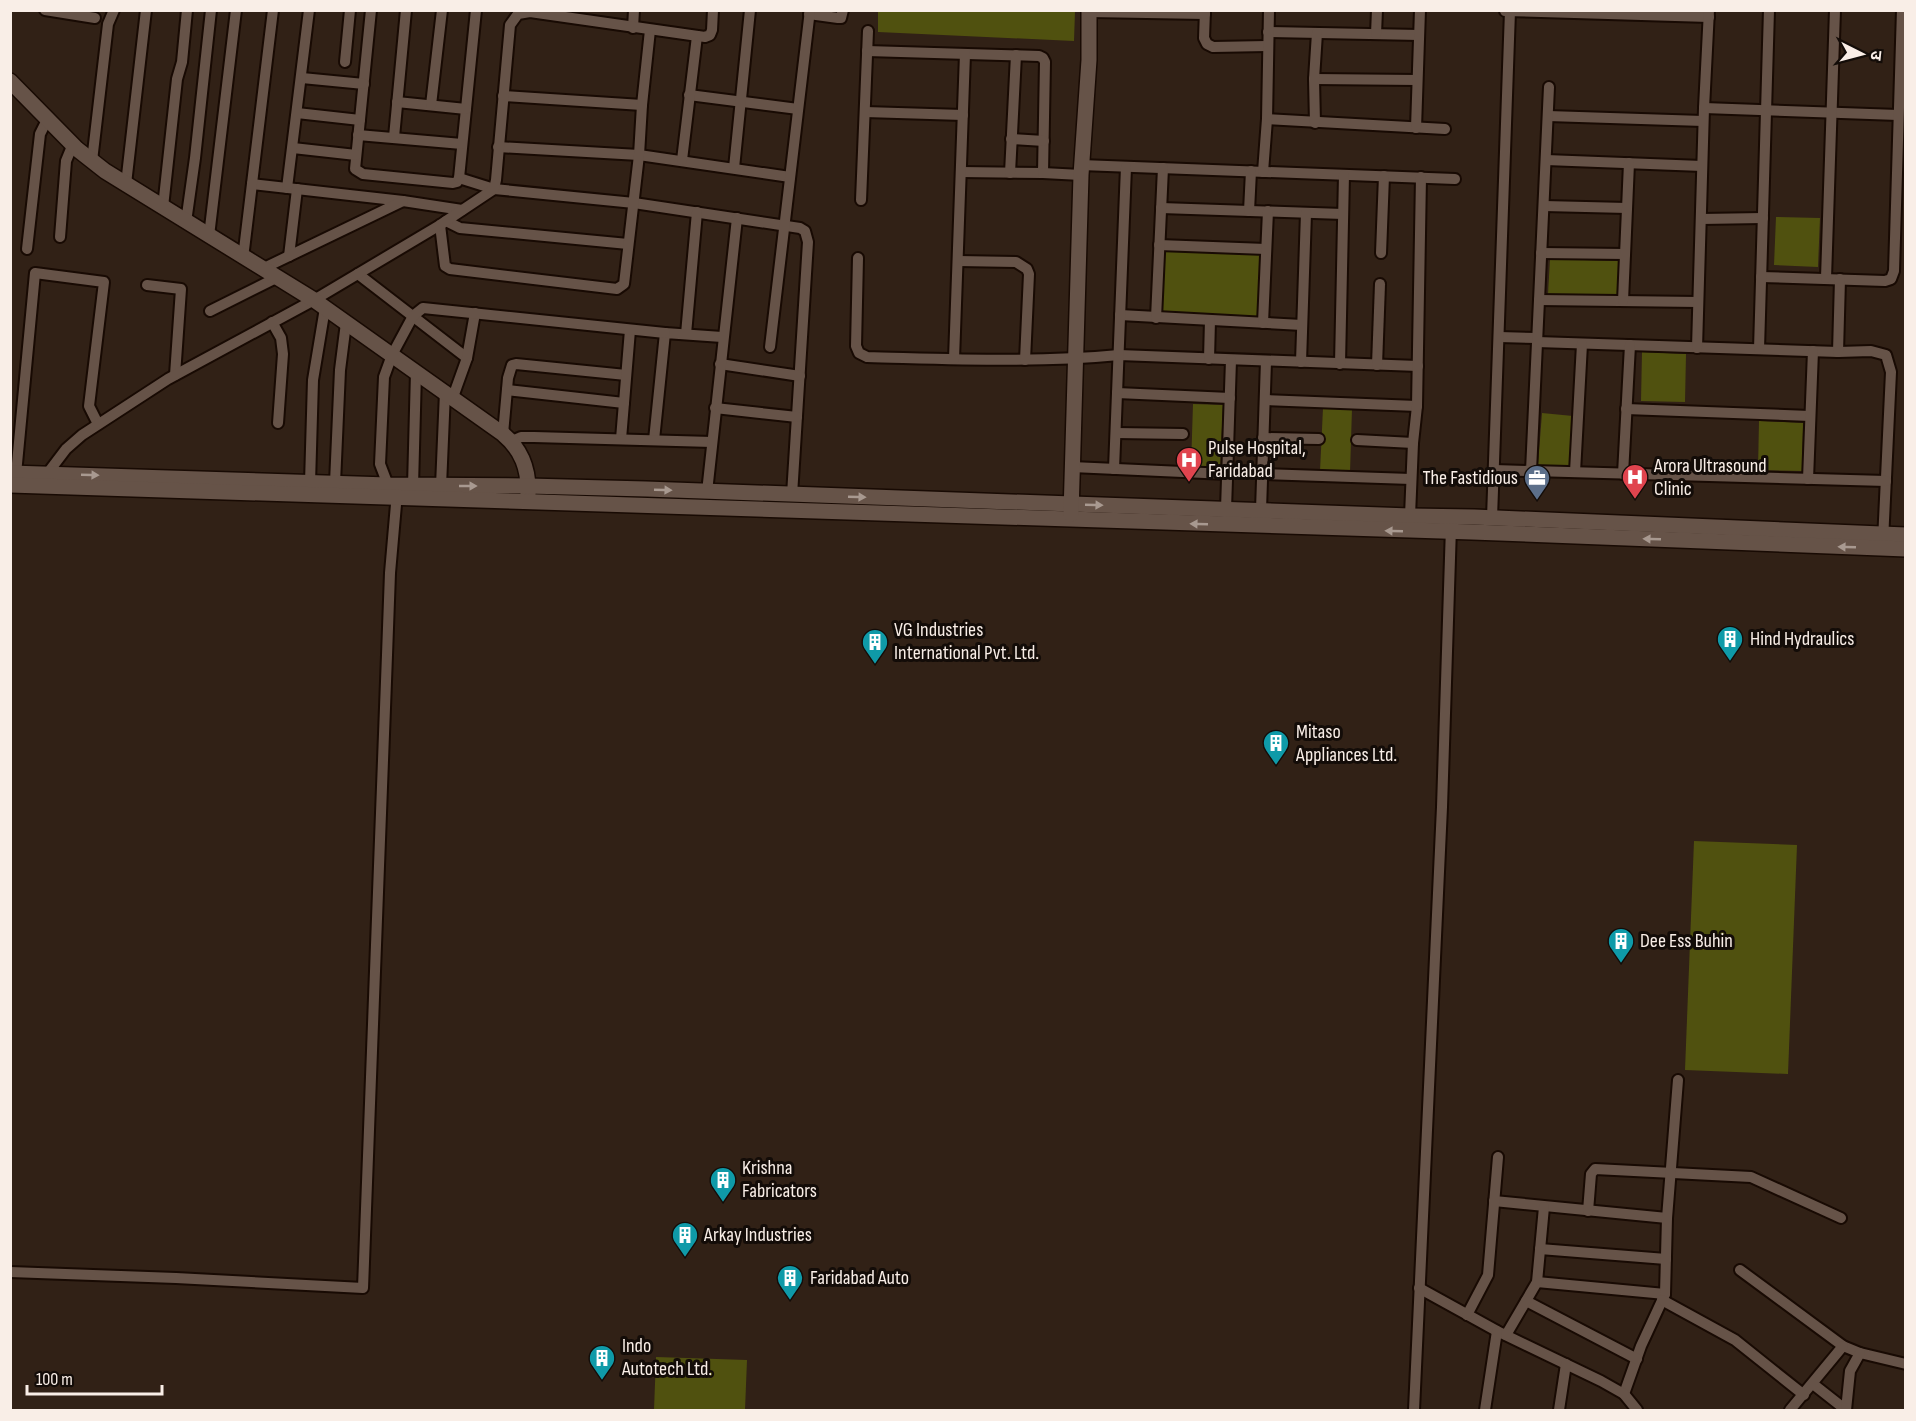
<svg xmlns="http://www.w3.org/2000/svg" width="1916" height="1421" font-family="'Sofia Sans Condensed','Noto Sans Devanagari',sans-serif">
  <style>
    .green { fill: #50510f }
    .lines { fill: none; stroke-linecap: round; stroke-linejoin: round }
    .street-casing { stroke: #180a03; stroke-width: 14 }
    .secondary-casing { stroke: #180a03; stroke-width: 18 }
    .street { stroke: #665348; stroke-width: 10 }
    .secondary { stroke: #665348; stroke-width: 15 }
    .oneway { fill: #a89990 }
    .labels { text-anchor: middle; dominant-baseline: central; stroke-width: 6; stroke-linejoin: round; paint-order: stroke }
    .poi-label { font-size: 20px; fill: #f9eee7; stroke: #130c08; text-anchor: start }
  </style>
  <rect width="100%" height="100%" fill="#312116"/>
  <g class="green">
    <polygon points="878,11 1075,11 1074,41 878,32"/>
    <polygon points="1776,217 1820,218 1818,267 1774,265"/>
    <polygon points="1165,249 1262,254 1259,319 1162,314"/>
    <polygon points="1550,259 1620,261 1618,296 1548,294"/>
    <polygon points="1642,352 1686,354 1685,402 1641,401"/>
    <polygon points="1193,404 1223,405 1220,469 1191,467"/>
    <polygon points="1323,408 1352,409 1350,472 1320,471"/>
    <polygon points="1542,413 1573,416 1570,467 1538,465"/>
    <polygon points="1759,421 1803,423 1802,471 1758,470"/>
    <polygon points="1694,841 1797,845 1788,1074 1685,1070"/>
    <polygon points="656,1357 747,1360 745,1410 654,1410"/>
  </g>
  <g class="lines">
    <g class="street-casing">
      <g id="street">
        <polyline points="45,10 95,18"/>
        <polyline points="371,10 355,169 363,174 453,183 457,182 459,178 476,10"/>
        <polyline points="1205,10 1204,38 1207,44 1213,47 1267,46"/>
        <polyline points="1505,11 1709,17"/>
        <polyline points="1089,12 1205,14"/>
        <polyline points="809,14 838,18 841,18 843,10"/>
        <polyline points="633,28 634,10"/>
        <polyline points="1268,32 1419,35"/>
        <polyline points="1376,34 1377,10"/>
        <polyline points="867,51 1039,56 1043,58 1045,62 1043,173 961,172"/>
        <polyline points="345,62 350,10"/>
        <polyline points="302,78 364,84"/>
        <polyline points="1314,79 1417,80"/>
        <polyline points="689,95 798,109"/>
        <polyline points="503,96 642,105"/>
        <polyline points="397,102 466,109"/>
        <polyline points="431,105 442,10"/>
        <polyline points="1704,108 1898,115"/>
        <polyline points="865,112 963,115"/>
        <polyline points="297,113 360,120"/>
        <polyline points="1548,116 1703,121"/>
        <polyline points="1267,119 1445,129"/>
        <polyline points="1315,123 1314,79 1317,33"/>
        <polyline points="1416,128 1420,10"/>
        <polyline points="358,135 462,144"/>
        <polyline points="394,137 406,10"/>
        <polyline points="1011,139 1044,141"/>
        <polyline points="498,147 639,155 790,177"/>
        <polyline points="293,148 356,155"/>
        <polyline points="682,160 697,36"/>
        <polyline points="1546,160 1702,166"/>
        <polyline points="92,161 108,24 114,10"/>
        <polyline points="1081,165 1455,179"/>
        <polyline points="734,168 750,10"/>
        <polyline points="1263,172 1267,119 1269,10"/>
        <polyline points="1010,173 1016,55"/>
        <polyline points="1043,173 1081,175"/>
        <polyline points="459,178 494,189 634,203 800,228 805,231 808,242 792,495"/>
        <polyline points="126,184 146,10"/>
        <polyline points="252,184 403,201 462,210"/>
        <polyline points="287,188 309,10"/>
        <polyline points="861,200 868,31"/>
        <polyline points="1544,206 1627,208"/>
        <polyline points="163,207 177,79 182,62 187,10"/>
        <polyline points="1161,208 1343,214"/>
        <polyline points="1249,211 1251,171"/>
        <polyline points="1701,219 1763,218"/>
        <polyline points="446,221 460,228 628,244"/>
        <polyline points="186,222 195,158 211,10"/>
        <polyline points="440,225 445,266 450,269 617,289 624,284 639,155 642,105 650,30"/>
        <polyline points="209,236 236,10"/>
        <polyline points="60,237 66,161 73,144"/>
        <polyline points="1159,245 1266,249"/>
        <polyline points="27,249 40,134 48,118"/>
        <polyline points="1381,253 1384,176"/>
        <polyline points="1541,253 1625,254"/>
        <polyline points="289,256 297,189"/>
        <polyline points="243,258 273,10"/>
        <path d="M858,258L856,346L859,353L867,357C951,359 1035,363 1119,355L1418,366"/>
        <polyline points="958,261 1016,262 1027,269 1029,274 1025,360"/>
        <polyline points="262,269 403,201"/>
        <polyline points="358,274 467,358"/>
        <polyline points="1761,277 1885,281 1891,279 1894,271 1902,10"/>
        <polyline points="1826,278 1835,10"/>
        <polyline points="147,285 181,289 175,375"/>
        <polyline points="1539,300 1698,302"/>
        <polyline points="1623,301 1629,163"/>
        <polyline points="210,311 276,278"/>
        <polyline points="1120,315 1302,325"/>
        <polyline points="1156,318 1163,168"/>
        <polyline points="272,322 281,338 283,354 278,423"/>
        <polyline points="1263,323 1268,211"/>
        <polyline points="686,334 697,212"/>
        <polyline points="1499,337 1537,338"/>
        <polyline points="1537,342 1838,352 1871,351 1886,355 1891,372 1883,541"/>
        <polyline points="770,347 810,10"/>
        <polyline points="1697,348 1704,108 1709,10"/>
        <polyline points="1759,349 1769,10"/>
        <polyline points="1838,352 1840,279"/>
        <polyline points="954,359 965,54"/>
        <polyline points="1209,359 1210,320"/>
        <polyline points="1301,362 1306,213"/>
        <polyline points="720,364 800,376"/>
        <polyline points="1340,364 1344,175"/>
        <polyline points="1377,365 1380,284"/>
        <polyline points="507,390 624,403"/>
        <polyline points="1117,393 1230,398"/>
        <polyline points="453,397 467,358 475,313"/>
        <polyline points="1265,400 1417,406"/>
        <polyline points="715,408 797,417"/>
        <polyline points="1626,409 1810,416"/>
        <polyline points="1116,433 1183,434"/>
        <polyline points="503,434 508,378 512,365 516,364 626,375"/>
        <polyline points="1263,438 1319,439"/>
        <polyline points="621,439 630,330"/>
        <polyline points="654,440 665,333 722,337"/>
        <polyline points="1357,440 1413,443"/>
        <polyline points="512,441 521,437 534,437 712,442"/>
        <polyline points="1072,467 1227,474"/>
        <polyline points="1114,469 1126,167"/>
        <polyline points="1494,470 1886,481"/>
        <polyline points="1531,471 1549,87"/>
        <polyline points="1575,472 1582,344"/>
        <polyline points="16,474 35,273 104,282 89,406 98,424"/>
        <polyline points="47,474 66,449 82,435 168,379 314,300 440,225 494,189 496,180 510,25 518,14 530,12 705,37 710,35 712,30 713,10"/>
        <polyline points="1262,474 1411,479"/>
        <polyline points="1623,474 1630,345"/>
        <polyline points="1808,479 1813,351"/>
        <polyline points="310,483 313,380 325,308"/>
        <polyline points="335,483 340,370 346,323"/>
        <polyline points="388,485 380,464 384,377 392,355 413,316 423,308 665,333"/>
        <polyline points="413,486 416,372"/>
        <polyline points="441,486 445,392"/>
        <polyline points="707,492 737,218"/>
        <polyline points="1226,509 1231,360"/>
        <polyline points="1261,510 1266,361"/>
        <polyline points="1410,516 1413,443 1417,406 1421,177"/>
        <polyline points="1492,518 1510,11"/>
        <polyline points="1494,1201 1667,1218"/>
        <polyline points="1588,1211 1591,1174 1595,1169 1751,1177 1841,1218"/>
        <polyline points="1540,1249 1666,1259"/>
        <polyline points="1740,1270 1843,1346 1860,1353 1906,1364"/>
        <polyline points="10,1272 176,1278 363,1288 387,655 390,573 397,493"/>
        <polyline points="1537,1282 1665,1294 1641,1346 1624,1394"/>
        <polyline points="1419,1288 1497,1331 1601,1381 1624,1394 1637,1410"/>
        <polyline points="1665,1294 1667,1218 1678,1080"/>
        <polyline points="1662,1300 1735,1340 1804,1395"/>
        <polyline points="1526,1301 1637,1359"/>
        <polyline points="1467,1315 1488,1275 1498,1157"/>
        <polyline points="1506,1335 1537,1282 1544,1207"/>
        <polyline points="1813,1384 1846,1410"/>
        <polyline points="1414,1410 1442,807 1451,527"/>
        <polyline points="1485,1410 1497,1331"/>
        <polyline points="1559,1410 1566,1364"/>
        <polyline points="1790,1410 1843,1346"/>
        <polyline points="1846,1410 1850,1371 1860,1353"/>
      </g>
    </g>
    <g class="secondary-casing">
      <g id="secondary">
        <path d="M10,81L77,149L105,171L314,300L503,434C522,450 529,469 528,494"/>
        <polyline points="10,473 388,485 528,486 646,489 1410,516 1474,517 1906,535"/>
        <polyline points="10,485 1472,532 1906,549"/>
        <polyline points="1071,514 1081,175 1089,60 1089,10"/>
      </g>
    </g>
    <use href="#street" class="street"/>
    <use href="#secondary" class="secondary"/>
  </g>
  <defs><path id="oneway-solid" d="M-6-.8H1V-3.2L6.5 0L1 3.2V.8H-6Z" transform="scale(1.5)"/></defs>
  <g class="oneway">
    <use href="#oneway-solid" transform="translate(90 475) rotate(2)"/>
    <use href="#oneway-solid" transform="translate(468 486)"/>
    <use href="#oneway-solid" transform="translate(663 490) rotate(2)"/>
    <use href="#oneway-solid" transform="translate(857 497) rotate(2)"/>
    <use href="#oneway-solid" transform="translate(1094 505) rotate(2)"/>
    <use href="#oneway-solid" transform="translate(1199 524) rotate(-178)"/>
    <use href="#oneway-solid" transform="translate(1394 531) rotate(-178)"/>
    <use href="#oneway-solid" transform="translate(1652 539) rotate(-178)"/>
    <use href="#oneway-solid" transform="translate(1847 547) rotate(-178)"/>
  </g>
  <defs>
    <g id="hospital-pin" transform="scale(1.35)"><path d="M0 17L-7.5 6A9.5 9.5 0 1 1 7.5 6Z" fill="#e0444e" stroke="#130c08"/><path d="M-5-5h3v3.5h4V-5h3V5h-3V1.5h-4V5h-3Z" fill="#fff"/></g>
    <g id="office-pin" transform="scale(1.35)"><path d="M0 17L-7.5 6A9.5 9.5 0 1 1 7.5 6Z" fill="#5c6f8a" stroke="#130c08"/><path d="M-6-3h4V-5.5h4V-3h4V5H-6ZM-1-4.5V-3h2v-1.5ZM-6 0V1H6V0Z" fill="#fff"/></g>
    <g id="building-pin" transform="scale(1.35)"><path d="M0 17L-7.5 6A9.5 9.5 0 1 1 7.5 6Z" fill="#0f9aa8" stroke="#130c08"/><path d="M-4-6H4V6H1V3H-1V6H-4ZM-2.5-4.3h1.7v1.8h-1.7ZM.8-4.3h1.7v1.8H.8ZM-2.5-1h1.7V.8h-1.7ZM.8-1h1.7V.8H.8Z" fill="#fff"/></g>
  </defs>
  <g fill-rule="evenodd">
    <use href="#hospital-pin" x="1189" y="460"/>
    <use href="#hospital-pin" x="1635" y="477"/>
    <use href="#office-pin" x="1537" y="478"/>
    <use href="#building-pin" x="1730" y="639"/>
    <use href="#building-pin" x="875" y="642"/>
    <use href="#building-pin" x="1276" y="743"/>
    <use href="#building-pin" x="1621" y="941"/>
    <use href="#building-pin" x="723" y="1180"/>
    <use href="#building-pin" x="685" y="1235"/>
    <use href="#building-pin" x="790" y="1278"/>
    <use href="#building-pin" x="602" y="1358"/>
  </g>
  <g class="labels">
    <g class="poi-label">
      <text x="1208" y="448">Pulse Hospital,<tspan x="1208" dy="23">Faridabad</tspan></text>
      <text x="1654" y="466">Arora Ultrasound<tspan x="1654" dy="23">Clinic</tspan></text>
      <text x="1518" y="478" text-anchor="end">The Fastidious</text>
      <text x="894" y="630">VG Industries<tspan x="894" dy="23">International Pvt. Ltd.</tspan></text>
      <text x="1750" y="639">Hind Hydraulics</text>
      <text x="1296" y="732">Mitaso<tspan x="1296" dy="23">Appliances Ltd.</tspan></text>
      <text x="1640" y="941">Dee Ess Buhin</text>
      <text x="742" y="1168">Krishna<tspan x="742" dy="23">Fabricators</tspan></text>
      <text x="704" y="1235">Arkay Industries</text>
      <text x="810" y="1278">Faridabad Auto</text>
      <text x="622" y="1346">Indo<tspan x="622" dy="23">Autotech Ltd.</tspan></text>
    </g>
  </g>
  <rect width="1916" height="1421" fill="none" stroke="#f9eee7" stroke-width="24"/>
  <g transform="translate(1862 54) rotate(96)" stroke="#130c08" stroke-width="4.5" paint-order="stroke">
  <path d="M0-4.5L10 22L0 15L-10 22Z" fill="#f9eee7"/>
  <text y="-9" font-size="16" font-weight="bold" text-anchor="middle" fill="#f9eee7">उ</text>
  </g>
  <path d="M27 1385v9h135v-9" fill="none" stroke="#f9eee7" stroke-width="3"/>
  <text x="36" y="1385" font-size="18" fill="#f9eee7" stroke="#130c08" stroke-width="4.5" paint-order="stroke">100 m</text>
</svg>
